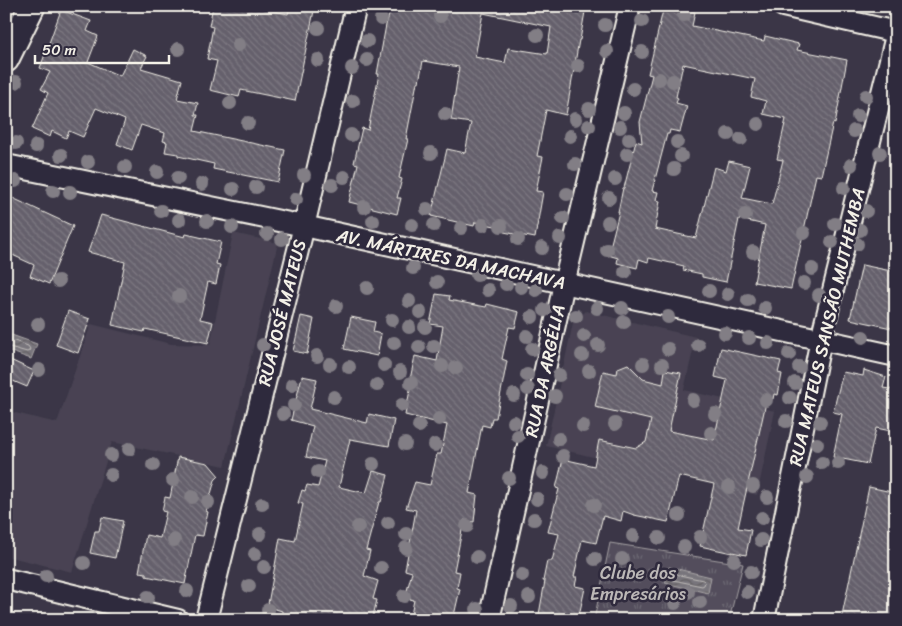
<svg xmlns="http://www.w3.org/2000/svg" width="902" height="626" font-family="Sriracha,sans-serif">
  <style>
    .built { fill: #484352 }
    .park { fill: url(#park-tufts); stroke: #a4a0a2 }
    .water { fill: url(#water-waves); stroke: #aaa6a7 }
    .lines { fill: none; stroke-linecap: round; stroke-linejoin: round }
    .shore { stroke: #c2bfbc; stroke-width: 1 }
    .building { fill: url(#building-back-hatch); stroke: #f4f1e8; fill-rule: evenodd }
    .minor-casing { stroke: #f4f1e8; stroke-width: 24 }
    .major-casing { stroke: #f4f1e8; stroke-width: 29 }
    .minor { stroke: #2f2a3d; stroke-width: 20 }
    .major { stroke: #2f2a3d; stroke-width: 25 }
    .tree { fill: #827e85 }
    .labels { text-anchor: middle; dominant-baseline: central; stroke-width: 5; stroke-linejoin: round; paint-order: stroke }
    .street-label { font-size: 18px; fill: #f4f1e8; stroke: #2f2a3d }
    .park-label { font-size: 18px; fill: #bcb8b7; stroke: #2f2a3d }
  </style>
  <defs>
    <pattern id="park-tufts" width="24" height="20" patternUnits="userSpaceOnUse" patternTransform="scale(1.25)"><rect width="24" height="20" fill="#534e5c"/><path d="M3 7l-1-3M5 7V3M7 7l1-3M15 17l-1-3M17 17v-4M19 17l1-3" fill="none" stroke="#6c6873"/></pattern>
    <pattern id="water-waves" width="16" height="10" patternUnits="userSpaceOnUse" patternTransform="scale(1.25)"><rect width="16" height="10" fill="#78747b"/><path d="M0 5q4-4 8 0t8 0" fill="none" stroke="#636063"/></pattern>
    <pattern id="building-back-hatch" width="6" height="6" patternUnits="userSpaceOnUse" patternTransform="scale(1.25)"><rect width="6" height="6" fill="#65616c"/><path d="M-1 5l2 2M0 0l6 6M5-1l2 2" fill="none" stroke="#7c7881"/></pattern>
  </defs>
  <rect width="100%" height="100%" fill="#3b3647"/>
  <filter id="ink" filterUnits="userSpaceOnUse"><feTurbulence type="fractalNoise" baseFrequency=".02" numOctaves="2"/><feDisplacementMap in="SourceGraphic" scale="10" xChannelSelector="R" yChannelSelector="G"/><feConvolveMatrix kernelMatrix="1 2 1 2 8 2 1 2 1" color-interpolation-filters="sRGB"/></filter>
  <g filter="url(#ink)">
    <g class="built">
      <polygon points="233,233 278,243 225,466 112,442 72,572 6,556 7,411 57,423 91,324 171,344 210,345"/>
      <polygon points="586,311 696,337 684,390 775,411 757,495 546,446 573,323"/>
    </g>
    <polygon class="park" points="610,543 743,564 729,620 594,620"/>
    <g class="water">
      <polygon points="6,333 37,344 31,359 6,350"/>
      <polygon points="669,567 711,577 708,593 665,583"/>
    </g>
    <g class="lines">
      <g class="shore">
        <polyline points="6,338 28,346 30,349 29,351 27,352 6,346"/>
        <polygon points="675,574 703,580 705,582 704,585 702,586 673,580 672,578 672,576"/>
      </g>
    </g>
    <g class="building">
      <polygon points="213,6 248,6 288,14 290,6 315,6 295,101 241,90 239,97 210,90 217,61 207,59 213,27 209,26"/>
      <path d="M392,6H586L580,40H579L566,115L546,110L537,156L543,157L536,191L543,192L535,238L504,232L505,228L475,222L474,226L431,216L447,149L465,153L471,123L451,120L459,67L423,61L419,82H417L406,139H408L399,178L402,179L397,198H401L397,214L349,202L358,164L354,163L362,128L368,130L379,74H377L386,25ZM483,13L551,27L547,54L508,48L505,63L475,57Z"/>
      <path d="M664,6H669L695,12L692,26L764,41L765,36L799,44L797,50L847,60L835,124L833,123L821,176L816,175L791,289L754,282L765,225L739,219L726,282L702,277V274L683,270L684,266L649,258L648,262L639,259L637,268L617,263L618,258L608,255L619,212H618L623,188H624L636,141L642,143L640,122L652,75L648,74ZM683,64L755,79L751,97L766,101L763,114L786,119L777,159L783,160L772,204L742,198L750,166L729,161L726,171L714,167L696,238L655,229L660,201L656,200L658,192L652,191L667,134H669L670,130L680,132L687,106L676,103L678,98L676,97Z"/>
      <polygon points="61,10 91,21 87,31 98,36 88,62 120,76 133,49 147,56 141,68 182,80 177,99 198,103 195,115 198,115 194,131 285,150 278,182 213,169 214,164 178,156 178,154 165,152 167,142 163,141 165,133 141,125 132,150 117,144 125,120 96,108 83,137 69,131 66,138 52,131 50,137 32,129 48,93 41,89 50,72 40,68"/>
      <polygon points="6,195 73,226 49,284 30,276 34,265 6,252"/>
      <polygon points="101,215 185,237 186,234 221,242 216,264 220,265 216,284 208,282 200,319 213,322 208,343 145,329 144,332 112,325 125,262 88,252"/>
      <polygon points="862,265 896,272 896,329 850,319"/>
      <polygon points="436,294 450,296 449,300 486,307 487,304 519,312 515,328 509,327 502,359 507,361 496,418 492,418 490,427 482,425 469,493 477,495 474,522 464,520 454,571 460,572 457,588 460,589 453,620 410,620 414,600 405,598 412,572 405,570 416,510 406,508 415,482 430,485 437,454 441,454 447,425 405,415 411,385 409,384 415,356 437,361 443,326 430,324"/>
      <polygon points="68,311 90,319 78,353 56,345"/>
      <polygon points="301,316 314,319 307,354 293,351"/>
      <polygon points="351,317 375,322 373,332 381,334 377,356 344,349"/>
      <polygon points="721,348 781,361 778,373 782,374 778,395 774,394 773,399 767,398 738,528 751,530 746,555 732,552 732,553 700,546 714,484 679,476 668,522 634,515 623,511 621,521 603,516 596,543 582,540 574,577 577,577 575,586 585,588 578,620 538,620 545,581 543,581 547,561 552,561 559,534 548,532 559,489 556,488 563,459 594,466 599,440 636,448 646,442 651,420 595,407 603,371 617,374 618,368 628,364 643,379 663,384 665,370 681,373 669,431 714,440 727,380 715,377"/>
      <polygon points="6,358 34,371 27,387 6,378"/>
      <polygon points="864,370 886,377 883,388 896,390 896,432 876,428 868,464 833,457 842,414 833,412 843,372 863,376"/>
      <polygon points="302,376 317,379 310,409 367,423 369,414 394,420 389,446 350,439 339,487 366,493 373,471 388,475 381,502 379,502 366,550 370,551 364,576 378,581 373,599 377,600 372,620 309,620 282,614 282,611 272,608 268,604 280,538 295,541 303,504 298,503 302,490 305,491 307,485 318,487 325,461 306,457 313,426 291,420"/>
      <polygon points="178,457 208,463 219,476 215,480 206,511 208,512 203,536 195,535 185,584 146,576 146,573 139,572 146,535 160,538 166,512 162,511 165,497 170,498"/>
      <polygon points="869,487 896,493 896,620 841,620"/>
      <polygon points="102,517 123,521 115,558 90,553 95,531 99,531"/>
    </g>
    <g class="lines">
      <g class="minor-casing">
        <g id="minor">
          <polyline points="783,6 896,32"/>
          <polyline points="6,165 304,226 896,356"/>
          <polyline points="6,579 178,620"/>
          <polyline points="206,620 304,226 356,6"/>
          <polyline points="489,620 564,284 630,6"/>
          <polyline points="764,620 821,339 896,36"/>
        </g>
      </g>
      <g class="major-casing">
        <polyline id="major" points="6,59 32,6"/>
      </g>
      <use href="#minor" class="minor"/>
      <use href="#major" class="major"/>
    </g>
    <g class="tree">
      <circle cx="684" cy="15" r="7"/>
      <circle cx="440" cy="16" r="7"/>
      <circle cx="381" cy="19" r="7"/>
      <circle cx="642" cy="21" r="7"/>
      <circle cx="605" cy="25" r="7"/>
      <circle cx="318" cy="28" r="7"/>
      <circle cx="537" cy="35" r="7"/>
      <circle cx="367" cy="41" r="7"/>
      <circle cx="238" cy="45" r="7"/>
      <circle cx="178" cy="49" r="7"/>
      <circle cx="607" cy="51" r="7"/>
      <circle cx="642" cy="52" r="7"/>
      <circle cx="318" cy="60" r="7"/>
      <circle cx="367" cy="60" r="7"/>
      <circle cx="578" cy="66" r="7"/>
      <circle cx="352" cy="68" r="7"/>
      <circle cx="659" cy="79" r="7"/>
      <circle cx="673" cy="81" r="7"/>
      <circle cx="16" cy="82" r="7"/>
      <circle cx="633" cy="89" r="7"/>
      <circle cx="866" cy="96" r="7"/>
      <circle cx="353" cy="101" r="7"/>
      <circle cx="230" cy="103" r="7"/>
      <circle cx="589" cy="109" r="7"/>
      <circle cx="624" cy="113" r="7"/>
      <circle cx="445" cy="114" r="7"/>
      <circle cx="858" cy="116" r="7"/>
      <circle cx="575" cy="119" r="7"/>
      <circle cx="248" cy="123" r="7"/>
      <circle cx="758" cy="124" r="7"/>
      <circle cx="589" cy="126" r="7"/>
      <circle cx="620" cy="127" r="7"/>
      <circle cx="854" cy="131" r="7"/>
      <circle cx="728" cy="134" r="7"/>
      <circle cx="351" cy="135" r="7"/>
      <circle cx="570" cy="136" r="7"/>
      <circle cx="629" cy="139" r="7"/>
      <circle cx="741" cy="139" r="7"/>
      <circle cx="677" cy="142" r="7"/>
      <circle cx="16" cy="143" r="7"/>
      <circle cx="36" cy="146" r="7"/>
      <circle cx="431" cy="153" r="7"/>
      <circle cx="880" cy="153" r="7"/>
      <circle cx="627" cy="154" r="7"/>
      <circle cx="61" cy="155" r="7"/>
      <circle cx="681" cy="156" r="7"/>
      <circle cx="88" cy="162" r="7"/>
      <circle cx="575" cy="164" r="7"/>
      <circle cx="851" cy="165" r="7"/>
      <circle cx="125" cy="167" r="7"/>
      <circle cx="674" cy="169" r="7"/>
      <circle cx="157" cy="172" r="7"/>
      <circle cx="304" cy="175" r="7"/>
      <circle cx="344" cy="177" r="7"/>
      <circle cx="178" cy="178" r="7"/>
      <circle cx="615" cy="179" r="7"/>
      <circle cx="15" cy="181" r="7"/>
      <circle cx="202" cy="184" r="7"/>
      <circle cx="332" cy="185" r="7"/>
      <circle cx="256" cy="187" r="7"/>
      <circle cx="844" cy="188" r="7"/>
      <circle cx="233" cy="189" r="7"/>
      <circle cx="53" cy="191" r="7"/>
      <circle cx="70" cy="192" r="7"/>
      <circle cx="567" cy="194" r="7"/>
      <circle cx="609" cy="198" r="7"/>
      <circle cx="296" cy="199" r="7"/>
      <circle cx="364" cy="207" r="7"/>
      <circle cx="427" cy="209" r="7"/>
      <circle cx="161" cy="211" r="7"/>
      <circle cx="866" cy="211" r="7"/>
      <circle cx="745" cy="215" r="7"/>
      <circle cx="563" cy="218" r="7"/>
      <circle cx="179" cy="220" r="7"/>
      <circle cx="207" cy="221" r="7"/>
      <circle cx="373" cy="221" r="7"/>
      <circle cx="608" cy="222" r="7"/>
      <circle cx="835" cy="224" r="7"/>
      <circle cx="412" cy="225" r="7"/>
      <circle cx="434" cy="225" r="7"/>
      <circle cx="483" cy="225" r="7"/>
      <circle cx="501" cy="226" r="7"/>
      <circle cx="232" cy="227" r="7"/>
      <circle cx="461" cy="228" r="7"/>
      <circle cx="860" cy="230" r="7"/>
      <circle cx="804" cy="233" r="7"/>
      <circle cx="267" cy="234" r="7"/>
      <circle cx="560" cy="238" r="7"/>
      <circle cx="282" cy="239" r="7"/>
      <circle cx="518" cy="239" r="7"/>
      <circle cx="832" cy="242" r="7"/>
      <circle cx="857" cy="244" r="7"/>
      <circle cx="542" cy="248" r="7"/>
      <circle cx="607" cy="250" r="7"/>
      <circle cx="753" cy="252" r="7"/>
      <circle cx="413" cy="268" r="7"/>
      <circle cx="812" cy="269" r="7"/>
      <circle cx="625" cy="272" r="7"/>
      <circle cx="477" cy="275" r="7"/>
      <circle cx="58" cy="281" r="7"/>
      <circle cx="437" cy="282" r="7"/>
      <circle cx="804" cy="283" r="7"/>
      <circle cx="506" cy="284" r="7"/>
      <circle cx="521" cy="287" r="7"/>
      <circle cx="367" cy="288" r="7"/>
      <circle cx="488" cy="290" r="7"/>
      <circle cx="536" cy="290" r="7"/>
      <circle cx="709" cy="291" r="7"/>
      <circle cx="728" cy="294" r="7"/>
      <circle cx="819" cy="295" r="7"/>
      <circle cx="179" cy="296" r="7"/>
      <circle cx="748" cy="300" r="7"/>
      <circle cx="409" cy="301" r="7"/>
      <circle cx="336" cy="306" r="7"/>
      <circle cx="597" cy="308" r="7"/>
      <circle cx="622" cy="308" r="7"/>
      <circle cx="765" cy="308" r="7"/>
      <circle cx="545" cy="310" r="7"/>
      <circle cx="420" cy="312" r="7"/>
      <circle cx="576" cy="316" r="7"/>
      <circle cx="532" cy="317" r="7"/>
      <circle cx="668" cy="317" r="7"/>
      <circle cx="392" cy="320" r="7"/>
      <circle cx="624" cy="322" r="7"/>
      <circle cx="38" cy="324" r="7"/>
      <circle cx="409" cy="327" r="7"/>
      <circle cx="425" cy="327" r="7"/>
      <circle cx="725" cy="333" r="7"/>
      <circle cx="527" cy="336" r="7"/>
      <circle cx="584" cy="336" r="7"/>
      <circle cx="863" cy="337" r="7"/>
      <circle cx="749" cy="338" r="7"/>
      <circle cx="394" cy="343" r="7"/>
      <circle cx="768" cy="343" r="7"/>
      <circle cx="263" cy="345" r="7"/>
      <circle cx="598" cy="345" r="7"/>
      <circle cx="698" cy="345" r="7"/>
      <circle cx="434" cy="346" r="7"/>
      <circle cx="419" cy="347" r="7"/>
      <circle cx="532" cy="349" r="7"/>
      <circle cx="668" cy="349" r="7"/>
      <circle cx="789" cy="354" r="7"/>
      <circle cx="582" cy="355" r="7"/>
      <circle cx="317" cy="356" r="7"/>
      <circle cx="330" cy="364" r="7"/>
      <circle cx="643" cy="364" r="7"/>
      <circle cx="384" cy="365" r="7"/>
      <circle cx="662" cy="365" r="7"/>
      <circle cx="442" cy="366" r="7"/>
      <circle cx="349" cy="367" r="7"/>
      <circle cx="799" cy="367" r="7"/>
      <circle cx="456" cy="368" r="7"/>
      <circle cx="39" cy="370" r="7"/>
      <circle cx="589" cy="371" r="7"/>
      <circle cx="400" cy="372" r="7"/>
      <circle cx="527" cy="375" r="7"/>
      <circle cx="559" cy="375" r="7"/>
      <circle cx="411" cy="383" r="7"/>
      <circle cx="795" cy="383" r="7"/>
      <circle cx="292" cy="385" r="7"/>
      <circle cx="377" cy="385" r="7"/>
      <circle cx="528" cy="389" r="7"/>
      <circle cx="514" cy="395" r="7"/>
      <circle cx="555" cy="396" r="7"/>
      <circle cx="334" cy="397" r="7"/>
      <circle cx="790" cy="398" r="7"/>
      <circle cx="693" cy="400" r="7"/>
      <circle cx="766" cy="400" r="7"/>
      <circle cx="294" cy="405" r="7"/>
      <circle cx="402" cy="405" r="7"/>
      <circle cx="283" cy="414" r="7"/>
      <circle cx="715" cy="414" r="7"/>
      <circle cx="439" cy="419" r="7"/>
      <circle cx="786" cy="421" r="7"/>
      <circle cx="514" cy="422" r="7"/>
      <circle cx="820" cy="422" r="7"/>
      <circle cx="615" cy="424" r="7"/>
      <circle cx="419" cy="426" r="7"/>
      <circle cx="583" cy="426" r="7"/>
      <circle cx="711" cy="433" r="7"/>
      <circle cx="518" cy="436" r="7"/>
      <circle cx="559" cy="439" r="7"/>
      <circle cx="405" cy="444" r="7"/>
      <circle cx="817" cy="444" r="7"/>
      <circle cx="435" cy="445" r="7"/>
      <circle cx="129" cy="449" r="7"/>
      <circle cx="111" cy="455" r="7"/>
      <circle cx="563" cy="456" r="7"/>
      <circle cx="822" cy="463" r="7"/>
      <circle cx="838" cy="463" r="7"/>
      <circle cx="373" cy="464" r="7"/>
      <circle cx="153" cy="465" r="7"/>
      <circle cx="318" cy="472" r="7"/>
      <circle cx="543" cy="473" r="7"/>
      <circle cx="111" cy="475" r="7"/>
      <circle cx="807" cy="477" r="7"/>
      <circle cx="509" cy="478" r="7"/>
      <circle cx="173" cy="480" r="7"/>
      <circle cx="753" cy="486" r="7"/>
      <circle cx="729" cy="487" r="7"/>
      <circle cx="192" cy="497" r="7"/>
      <circle cx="767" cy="497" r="7"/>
      <circle cx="537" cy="499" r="7"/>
      <circle cx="208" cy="502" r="7"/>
      <circle cx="262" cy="504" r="7"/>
      <circle cx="594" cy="505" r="7"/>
      <circle cx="679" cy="515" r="7"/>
      <circle cx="762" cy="518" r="7"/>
      <circle cx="534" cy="519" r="7"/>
      <circle cx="388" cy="523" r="7"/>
      <circle cx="467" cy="526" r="7"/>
      <circle cx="358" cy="527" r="7"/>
      <circle cx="260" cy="534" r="7"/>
      <circle cx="406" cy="534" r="7"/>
      <circle cx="633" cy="536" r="7"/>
      <circle cx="700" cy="537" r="7"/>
      <circle cx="659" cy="538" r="7"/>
      <circle cx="174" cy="540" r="7"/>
      <circle cx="761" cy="540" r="7"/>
      <circle cx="684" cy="547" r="7"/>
      <circle cx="406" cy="548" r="7"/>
      <circle cx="255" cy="554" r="7"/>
      <circle cx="477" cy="557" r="7"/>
      <circle cx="595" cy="559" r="7"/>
      <circle cx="622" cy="559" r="7"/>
      <circle cx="734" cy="560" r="7"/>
      <circle cx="84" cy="563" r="7"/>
      <circle cx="264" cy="567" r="7"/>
      <circle cx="381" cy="568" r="7"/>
      <circle cx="751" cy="572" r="7"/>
      <circle cx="522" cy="575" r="7"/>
      <circle cx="46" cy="576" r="7"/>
      <circle cx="249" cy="586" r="7"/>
      <circle cx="187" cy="591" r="7"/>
      <circle cx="688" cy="592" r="7"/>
      <circle cx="747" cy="592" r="7"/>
      <circle cx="404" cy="596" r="7"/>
      <circle cx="148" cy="597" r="7"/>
      <circle cx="529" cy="597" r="7"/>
      <circle cx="700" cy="602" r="7"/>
      <circle cx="675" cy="603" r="7"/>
      <circle cx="511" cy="606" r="7"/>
      <circle cx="477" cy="609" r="7"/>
      <circle cx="268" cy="610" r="7"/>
    </g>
  </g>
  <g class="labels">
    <g class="street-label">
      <text transform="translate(451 259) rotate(12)">AV. MÁRTIRES DA MACHAVA</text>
      <text transform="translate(282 313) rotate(-76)">RUA JOSÉ MATEUS</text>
      <text transform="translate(827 327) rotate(-77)">RUA MATEUS SANSÃO MUTHEMBA</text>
      <text transform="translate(545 371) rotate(-78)">RUA DA ARGÉLIA</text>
    </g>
    <g class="park-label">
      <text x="638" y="573">Clube dos<tspan x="638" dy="21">Empresários</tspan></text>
    </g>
  </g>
  <rect width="902" height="626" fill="none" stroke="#2f2a3d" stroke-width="25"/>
  <rect x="12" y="12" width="877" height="601" fill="none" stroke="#f4f1e8" stroke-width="2" filter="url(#ink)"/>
  <path d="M35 55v8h134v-8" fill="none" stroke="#f4f1e8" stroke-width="2.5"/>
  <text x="42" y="55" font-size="15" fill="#f4f1e8" stroke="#2f2a3d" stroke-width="4" paint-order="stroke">50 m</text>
</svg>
